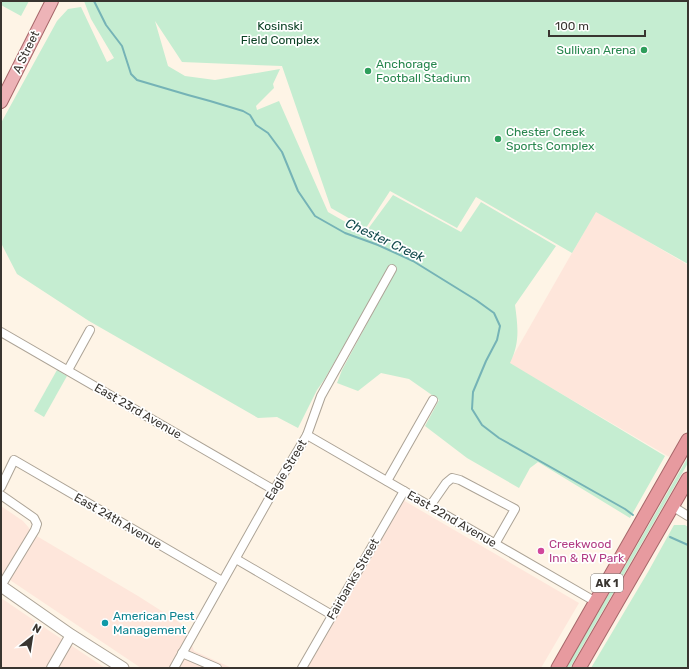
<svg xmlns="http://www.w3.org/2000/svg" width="689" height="669" font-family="Rubik,sans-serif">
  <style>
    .commercial { fill: #fee6db }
    .green { fill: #c5edd1 }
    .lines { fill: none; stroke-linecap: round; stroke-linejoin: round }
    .stream { stroke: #75b3b6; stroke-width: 2 }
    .minor-casing { stroke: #aca396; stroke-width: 10 }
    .tertiary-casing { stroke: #aca396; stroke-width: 12 }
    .secondary-casing { stroke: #aca396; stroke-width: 13 }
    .primary-casing { stroke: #a66669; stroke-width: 14 }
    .trunk-casing { stroke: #a66669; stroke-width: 15 }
    .minor { stroke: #fff; stroke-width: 8 }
    .tertiary { stroke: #fff; stroke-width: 10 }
    .secondary { stroke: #fff; stroke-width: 11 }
    .primary { stroke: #edb3b7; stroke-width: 12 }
    .trunk { stroke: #e79a9f; stroke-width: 13 }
    .leisure-dot { fill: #2e9e5b; stroke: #fff; stroke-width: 1.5 }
    .hotel-dot { fill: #d1479c; stroke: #fff; stroke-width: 1.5 }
    .culture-dot { fill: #0f9aa8; stroke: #fff; stroke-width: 1.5 }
    .labels { text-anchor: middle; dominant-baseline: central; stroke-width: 3.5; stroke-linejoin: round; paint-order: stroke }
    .shield { fill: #fff; stroke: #74726e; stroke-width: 1 }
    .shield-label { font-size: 11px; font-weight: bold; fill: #393530 }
    .park-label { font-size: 12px; fill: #0b4124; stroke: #fff }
    .leisure-label { font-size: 12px; fill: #27864d; stroke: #fff; text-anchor: start }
    .street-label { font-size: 12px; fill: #393530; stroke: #fff }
    .hotel-label { font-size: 12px; fill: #b23c85; stroke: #fff; text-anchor: start }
    .culture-label { font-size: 12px; fill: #0d838f; stroke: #fff; text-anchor: start }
    .water-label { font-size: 13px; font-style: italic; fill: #154c4f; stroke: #fff }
  </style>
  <rect width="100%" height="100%" fill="#fef4e6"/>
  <g class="commercial">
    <polygon points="596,211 688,265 688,427 671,458 509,363"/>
    <polygon points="403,500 579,603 541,668 307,668"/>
    <polygon points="1,506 23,521 35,535 138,596 185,626 194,651 232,668 141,668 1,574"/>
    <polygon points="1,598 48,630 105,668 1,668"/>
  </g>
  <g class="green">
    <polygon points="1,1 29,1 21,16 1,5"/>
    <path d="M84,1H688V264L596,212L572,253L476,197L457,228L390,191L366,228L331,208L282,66L182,62L155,21L168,66L185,76L215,80L280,69L273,84L274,88L256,106L257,110L279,101L328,212L365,233L393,195L461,232L481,202L556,246L515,305C518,327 520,343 510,363L665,456L630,518L538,462L530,468L519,488L467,458L425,426L439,400L409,379L381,373L358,391L337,383L342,370L397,268L391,264L324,380L317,390L298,428L277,417L258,418L89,321L17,274L1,243V123L57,21L68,9L81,7L107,62L114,58L91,19Z"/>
    <polygon points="57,370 67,376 44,417 34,411"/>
    <polygon points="688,457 688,463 570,668 566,668"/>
    <polygon points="674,525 685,525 688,527 688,668 591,668 648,572"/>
  </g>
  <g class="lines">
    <g class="stream">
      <polyline points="94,1 106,25 122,46 131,74 137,80 188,95 210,101 243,111 250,115 256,125 268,133 282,152 298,191 315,216 345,233 378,245 413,261 476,300 494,313 500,326 497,340 486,361 473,392 472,409 482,425 499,438 625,509 633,515"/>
      <polyline points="670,537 688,545"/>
    </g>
    <g class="minor-casing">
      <g id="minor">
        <polyline points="1,332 274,490"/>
        <polyline points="68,370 90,330"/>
        <polyline points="307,435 596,602"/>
        <polyline points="387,481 433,400"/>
        <polyline points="1,487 14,460 222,581"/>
        <polyline points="1,495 34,518 37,524 35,530 1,586"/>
        <polyline points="430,506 446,483 452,478 460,480 515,509 495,544"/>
        <polyline points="672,506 688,516"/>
        <polyline points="236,559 332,615"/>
        <polyline points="182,653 217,668"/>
        <polyline points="174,668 274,490 307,435 321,396 392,269"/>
        <polyline points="302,668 404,491"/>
      </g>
    </g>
    <g class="tertiary-casing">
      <polyline id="tertiary" points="52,668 71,635"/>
    </g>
    <g class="secondary-casing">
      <polyline id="secondary" points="1,586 71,635 123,668"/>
    </g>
    <g class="primary-casing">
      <polyline id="primary" points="1,102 52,1"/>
    </g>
    <g class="trunk-casing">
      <g id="trunk">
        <polyline points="558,668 688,440"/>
        <polyline points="579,668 688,479"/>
      </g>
    </g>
    <use href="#minor" class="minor"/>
    <use href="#tertiary" class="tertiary"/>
    <use href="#secondary" class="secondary"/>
    <use href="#primary" class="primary"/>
    <use href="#trunk" class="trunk"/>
  </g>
  <g class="leisure-dot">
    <circle cx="644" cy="50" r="4"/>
    <circle cx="368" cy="71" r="4"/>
    <circle cx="498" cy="139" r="4"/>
  </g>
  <circle class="hotel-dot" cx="541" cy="551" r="4"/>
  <circle class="culture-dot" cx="105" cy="623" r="4"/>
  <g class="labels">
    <rect class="shield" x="591" y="574" width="32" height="18" rx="3"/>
    <g class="shield-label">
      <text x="607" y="583">AK 1</text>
    </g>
    <g class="park-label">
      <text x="280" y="26">Kosinski<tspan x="280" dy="14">Field Complex</tspan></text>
    </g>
    <g class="leisure-label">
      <text x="636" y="50" text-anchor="end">Sullivan Arena</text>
      <text x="376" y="64">Anchorage<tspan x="376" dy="14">Football Stadium</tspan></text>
      <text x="506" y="132">Chester Creek<tspan x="506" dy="14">Sports Complex</tspan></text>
    </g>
    <g class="street-label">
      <text transform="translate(26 52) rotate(-64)">A Street</text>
      <text transform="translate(138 411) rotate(30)">East 23rd Avenue</text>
      <text transform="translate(286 470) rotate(-59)">Eagle Street</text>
      <text transform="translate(452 519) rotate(30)">East 22nd Avenue</text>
      <text transform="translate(118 521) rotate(30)">East 24th Avenue</text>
      <text transform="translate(353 579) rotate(-60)">Fairbanks Street</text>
    </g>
    <g class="hotel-label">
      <text x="549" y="544">Creekwood<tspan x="549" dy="14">Inn &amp; RV Park</tspan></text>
    </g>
    <g class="culture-label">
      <text x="113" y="616">American Pest<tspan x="113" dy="14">Management</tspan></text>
    </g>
    <g class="water-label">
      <text transform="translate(385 240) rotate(25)">Chester Creek</text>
    </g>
  </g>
  <rect width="689" height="669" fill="none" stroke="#393530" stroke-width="4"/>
  <g transform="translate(32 637) rotate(30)" stroke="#ffffff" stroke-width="3" paint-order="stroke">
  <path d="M0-3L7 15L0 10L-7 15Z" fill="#393530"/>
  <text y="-6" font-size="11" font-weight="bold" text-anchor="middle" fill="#393530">N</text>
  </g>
  <path d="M549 30v6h96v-6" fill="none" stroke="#393530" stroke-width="2"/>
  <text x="555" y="30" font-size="12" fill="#393530" stroke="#ffffff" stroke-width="3" paint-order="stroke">100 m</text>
</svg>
